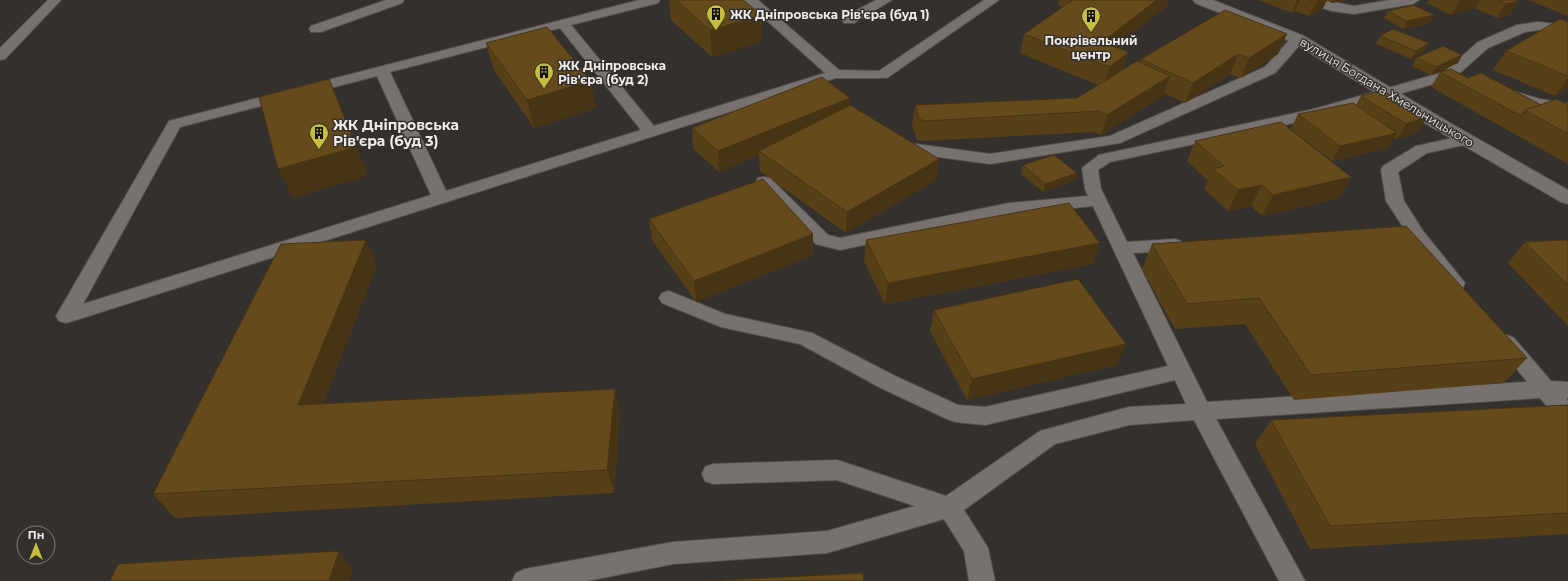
<svg xmlns="http://www.w3.org/2000/svg" width="1568" height="581" font-family="Montserrat,sans-serif">
  <style>
    .lines { fill: none; stroke-linecap: round; stroke-linejoin: round }
    .lane-casing { stroke: #534f4d; stroke-width: 2 }
    .secondary-casing { stroke: #534f4d; stroke-width: 2 }
    .lane { fill: #777270; fill-rule: evenodd }
    .secondary { fill: #777270; fill-rule: evenodd }
    .wall { fill: #574018 }
    .shaded-wall { fill: #473414 }
    .building { fill: #654b1c; stroke: #473414 }
    .labels { text-anchor: middle; dominant-baseline: central; stroke-width: 3; stroke-linejoin: round; paint-order: stroke }
    .far-poi-label { font-size: 12px; font-weight: bold; fill: #eeebe9; stroke: #34302e; text-anchor: start }
    .far-street-label { font-size: 12px; fill: #eeebe9; stroke: #34302e }
    .poi-label { font-size: 14px; font-weight: bold; fill: #eeebe9; stroke: #34302e; text-anchor: start }
  </style>
  <rect width="100%" height="100%" fill="#34302e"/>
  <g class="lines">
    <g class="lane-casing">
      <g id="lane">
        <polygon points="48,0 61,0 5,59 0,60 0,48"/>
        <polygon points="386,0 404,0 402,3 321,32 311,32 309,29 311,26"/>
        <path d="M639,0H660L658,3L571,25L654,126L825,73L744,0H758L839,70L879,71L984,0H999L887,78H836L73,321L66,323L59,321L56,316L169,121ZM560,28L641,130L446,191L390,72ZM377,76L431,195L83,304L180,127Z"/>
        <polygon points="876,0 892,0 854,23 844,23 842,20 844,17"/>
        <polygon points="1304,0 1323,0 1354,6 1390,0 1419,0 1413,4 1354,14 1332,11 1306,3"/>
        <polygon points="1538,22 1557,24 1568,28 1568,37 1554,32 1538,30 1525,32 1488,48 1454,78 1317,118 1110,162 1098,170 1101,189 1127,242 1175,239 1181,241 1184,245 1181,249 1175,251 1133,253 1207,402 1527,382 1497,343 1500,338 1507,335 1514,338 1551,381 1568,382 1568,398 1566,398 1568,401 1568,425 1560,422 1540,398 1216,419 1305,581 1279,581 1194,420 1129,425 1055,444 964,510 988,548 995,581 969,581 964,551 944,519 827,553 673,564 587,581 512,581 516,573 525,569 673,542 827,531 915,506 837,480 713,484 705,481 702,474 705,467 713,464 837,460 946,496 1040,431 1129,407 1186,404 1175,380 985,425 955,422 947,419 881,388 800,344 721,327 662,303 659,298 662,293 669,291 725,314 812,333 895,376 958,405 985,407 1168,366 1093,206 1009,215 840,250 816,244 758,186 756,182 758,178 764,177 770,178 828,235 840,238 1009,203 1088,196 1085,189 1082,168 1099,155 1314,109 1444,72 1478,42 1517,25"/>
        <polygon points="1298,35 1303,36 1305,39 1275,73 1120,143 990,164 916,154 910,152 908,149 910,146 916,144 990,154 1110,136 1265,67 1293,36"/>
        <polygon points="1513,91 1540,99 1568,104 1568,114 1532,106 1508,98 1506,95 1508,92"/>
        <polygon points="1467,135 1473,137 1475,140 1473,143 1427,153 1398,172 1404,201 1423,231 1465,283 1463,288 1456,290 1449,288 1411,239 1386,201 1381,170 1383,166 1416,146"/>
      </g>
    </g>
    <g class="secondary-casing">
      <polygon id="secondary" points="1193,0 1213,0 1304,36 1445,120 1568,190 1568,204 1561,202 1433,128 1292,42 1195,3"/>
    </g>
    <use href="#lane" class="lane"/>
    <use href="#secondary" class="secondary"/>
  </g>
  <g class="wall">
    <polygon points="669,0 743,0 762,15 762,42 712,57 671,20"/>
    <polygon points="1059,0 1169,0 1166,7 1115,47 1123,70 1140,62 1141,59 1287,34 1278,54 1241,78 1230,74 1185,103 1164,93 1163,96 1101,135 1093,132 922,141 917,140 912,126 915,105 1077,98 1098,85 1020,53 1024,34 1063,7 1058,5"/>
    <polygon points="1259,0 1348,0 1331,3 1327,0 1323,8 1309,16 1295,11 1292,13"/>
    <polygon points="1429,0 1516,0 1510,15 1497,18 1475,8 1451,15 1427,3"/>
    <polygon points="1528,0 1568,0 1568,16"/>
    <polygon points="1388,11 1434,15 1430,23 1403,29 1384,18"/>
    <polygon points="1568,22 1568,88 1555,96 1493,70 1506,51"/>
    <polygon points="1380,36 1429,43 1424,51 1411,59 1376,44"/>
    <polygon points="486,43 596,108 534,128 494,70"/>
    <polygon points="1462,55 1458,63 1431,75 1412,66 1416,58"/>
    <polygon points="1440,72 1468,78 1541,105 1568,105 1568,164 1431,87"/>
    <polygon points="1382,90 1418,132 1397,139 1394,137 1388,148 1332,161 1291,129 1298,114 1356,105 1361,96"/>
    <polygon points="849,105 939,159 936,180 846,233 760,171 759,155 719,172 693,148 692,128"/>
    <polygon points="1195,141 1351,177 1339,198 1262,216 1251,206 1228,211 1204,189 1208,181 1187,161"/>
    <polygon points="1023,165 1077,173 1074,181 1043,192 1021,174"/>
    <polygon points="649,219 813,234 813,255 696,302 652,240"/>
    <polygon points="866,240 1093,264 885,304 864,261"/>
    <polygon points="1568,240 1568,326 1508,263 1525,242"/>
    <polygon points="1152,244 1527,358 1504,383 1294,400 1245,324 1175,329 1142,269"/>
    <polygon points="377,265 323,403 620,414 614,493 175,518 153,494"/>
    <polygon points="934,310 1117,365 967,400 930,331"/>
    <polygon points="1568,405 1568,534 1310,549 1255,444 1271,420"/>
  </g>
  <g class="shaded-wall">
    <polygon points="1157,0 1169,0 1166,7 1096,62 1102,42"/>
    <polygon points="1297,0 1300,0 1295,11 1292,13"/>
    <polygon points="1320,0 1327,0 1323,8 1309,16 1316,3"/>
    <polygon points="1333,0 1348,0 1331,3"/>
    <polygon points="1461,0 1480,0 1475,8 1451,15 1459,1"/>
    <polygon points="1518,1 1510,15 1497,18 1506,4"/>
    <polygon points="762,15 762,42 712,57 710,30"/>
    <polygon points="1434,15 1430,23 1403,29 1407,21"/>
    <polygon points="1287,34 1278,54 1241,78 1249,58"/>
    <polygon points="1429,43 1424,51 1411,59 1416,51"/>
    <polygon points="1129,52 1123,72 1104,87 1110,67"/>
    <polygon points="1238,54 1230,74 1185,103 1193,83"/>
    <polygon points="1462,55 1458,63 1431,75 1436,67"/>
    <polygon points="1170,76 1163,96 1101,135 1107,115"/>
    <polygon points="1568,78 1568,88 1555,96"/>
    <polygon points="329,79 341,106 368,176 293,198 278,169"/>
    <polygon points="591,81 596,108 534,128 527,100"/>
    <polygon points="850,98 849,118 759,151 759,155 719,172 718,151"/>
    <polygon points="1427,117 1418,132 1397,139 1406,124"/>
    <polygon points="1397,133 1388,148 1332,161 1340,146"/>
    <polygon points="939,159 936,180 846,233 847,212"/>
    <polygon points="1077,173 1074,181 1043,192 1045,184"/>
    <polygon points="1351,177 1339,198 1262,216 1273,195"/>
    <polygon points="1262,185 1251,206 1228,211 1238,190"/>
    <polygon points="813,234 813,255 696,302 694,281"/>
    <polygon points="366,240 377,265 313,429 298,405"/>
    <polygon points="1100,243 1093,264 885,304 888,283"/>
    <polygon points="1126,344 1117,365 967,400 972,379"/>
    <polygon points="615,389 620,414 614,493 607,470"/>
    <polygon points="339,551 353,570 349,581 329,581"/>
  </g>
  <g class="building">
    <polygon points="676,0 743,0 762,15 710,30"/>
    <polygon points="1073,0 1157,0 1102,42 1129,52 1110,67 1024,34"/>
    <polygon points="1309,0 1320,0 1316,3"/>
    <polygon points="1497,0 1516,0 1518,1 1506,4"/>
    <polygon points="1414,5 1434,15 1407,21 1388,11"/>
    <polygon points="1225,10 1287,34 1249,58 1238,54 1193,83 1141,59"/>
    <polygon points="1560,19 1568,22 1568,76 1506,51"/>
    <polygon points="547,27 591,81 527,100 486,43"/>
    <polygon points="1393,29 1429,43 1416,51 1380,36"/>
    <polygon points="1443,46 1462,55 1436,67 1416,58"/>
    <polygon points="1137,61 1170,76 1107,115 1099,111 925,121 919,119 915,105 1077,98"/>
    <polygon points="1451,69 1468,78 1481,73 1541,105 1525,110 1521,116 1440,72"/>
    <polygon points="822,77 850,98 718,151 692,128"/>
    <polygon points="329,79 356,147 278,169 259,97"/>
    <polygon points="1382,90 1427,117 1406,124 1361,96"/>
    <polygon points="1557,99 1568,105 1568,134 1525,110"/>
    <polygon points="1353,103 1397,133 1340,146 1298,114"/>
    <polygon points="850,105 939,159 847,212 759,151"/>
    <polygon points="1281,122 1351,177 1273,195 1262,185 1238,190 1213,169 1224,166 1195,141"/>
    <polygon points="1054,155 1077,173 1045,184 1023,165"/>
    <polygon points="763,179 813,234 694,281 649,219"/>
    <polygon points="1069,203 1100,243 888,283 866,240"/>
    <polygon points="1406,226 1527,358 1311,375 1259,298 1187,304 1152,244"/>
    <polygon points="366,240 298,405 615,389 607,470 153,494 281,244"/>
    <polygon points="1568,240 1568,285 1525,242"/>
    <polygon points="1078,279 1126,344 972,379 934,310"/>
    <polygon points="1568,405 1568,513 1330,526 1271,420"/>
    <polygon points="339,551 329,581 110,581 118,564"/>
    <polygon points="863,573 864,581 706,581"/>
  </g>
  <defs>
    <g id="building-pin" transform="scale(1)"><path d="M0 17L-7.5 6A9.5 9.5 0 1 1 7.5 6Z" fill="#c4bd3e" stroke="#34302e"/><path d="M-4-6H4V6H1V3H-1V6H-4ZM-2.5-4.3h1.7v1.8h-1.7ZM.8-4.3h1.7v1.8H.8ZM-2.5-1h1.7V.8h-1.7ZM.8-1h1.7V.8H.8Z" fill="#111"/></g>
  </defs>
  <g fill-rule="evenodd">
    <use href="#building-pin" x="716" y="14"/>
    <use href="#building-pin" x="1091" y="16"/>
    <use href="#building-pin" x="544" y="72"/>
    <use href="#building-pin" x="319" y="133"/>
  </g>
  <g class="labels">
    <g class="far-poi-label">
      <text x="730" y="14">ЖК Дніпровська Рів'єра (буд 1)</text>
      <text x="1091" y="40" text-anchor="middle">Покрівельний<tspan x="1091" dy="14">центр</tspan></text>
      <text x="558" y="65">ЖК Дніпровська<tspan x="558" dy="14">Рів'єра (буд 2)</tspan></text>
    </g>
    <g class="far-street-label">
      <text transform="translate(1387 92) rotate(31)">вулиця Богдана Хмельницького</text>
    </g>
    <g class="poi-label">
      <text x="333" y="125">ЖК Дніпровська<tspan x="333" dy="16">Рів'єра (буд 3)</tspan></text>
    </g>
  </g>
  <g transform="translate(36 545)"><circle r="19" fill="#34302e" stroke="#7e7b79"/>
  <path d="M0-3L7 15L0 10L-7 15Z" fill="#c4bd3e"/>
  <text y="-6" font-size="11" font-weight="bold" text-anchor="middle" fill="#eeebe9">Пн</text>
  </g>
</svg>
